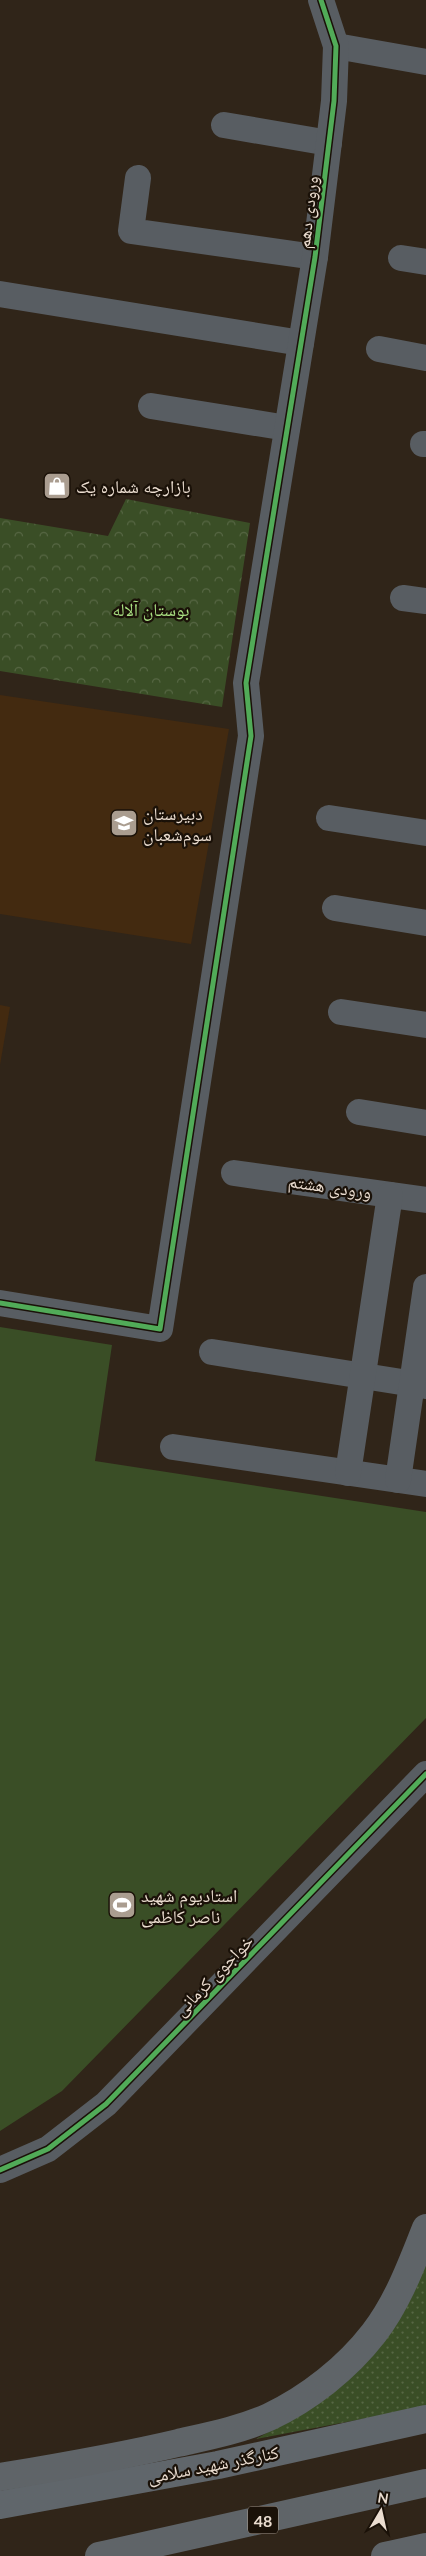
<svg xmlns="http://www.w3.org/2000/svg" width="426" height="2556" font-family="Lato,'Noto Naskh Arabic',sans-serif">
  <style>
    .built { fill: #432a10 }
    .grass { fill: url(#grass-dots) }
    .park { fill: url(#park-crowns) }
    .garden { fill: #3a4e26 }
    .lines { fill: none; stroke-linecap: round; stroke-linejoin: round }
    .minor { stroke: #585d62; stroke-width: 26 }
    .primary { stroke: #60666b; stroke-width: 28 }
    .trunk { stroke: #5f6468; stroke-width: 28 }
    .cycleway-casing { stroke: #1a1108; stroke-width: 8 }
    .cycleway { stroke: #51ab58; stroke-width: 5 }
    .labels { text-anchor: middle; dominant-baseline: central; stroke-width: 4.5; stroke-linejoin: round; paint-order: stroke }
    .shield { fill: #1a1108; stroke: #aca094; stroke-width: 1 }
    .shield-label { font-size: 16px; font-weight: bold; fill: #ebddd0 }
    .street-label { font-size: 18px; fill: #ebddd0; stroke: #1a1108 }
    .poi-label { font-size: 18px; fill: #ebddd0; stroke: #1a1108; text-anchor: start }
    .park-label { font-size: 18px; fill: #a9e082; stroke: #1a1108 }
  </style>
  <defs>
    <pattern id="grass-dots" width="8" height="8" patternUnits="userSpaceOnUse" patternTransform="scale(1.25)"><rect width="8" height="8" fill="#3a4e26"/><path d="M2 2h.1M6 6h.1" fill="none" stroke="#576744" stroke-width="1.8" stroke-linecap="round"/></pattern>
    <pattern id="park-crowns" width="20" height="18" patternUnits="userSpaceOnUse" patternTransform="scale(1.25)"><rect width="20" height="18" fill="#3a4e26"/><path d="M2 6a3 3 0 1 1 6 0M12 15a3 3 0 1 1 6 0" fill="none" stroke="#576744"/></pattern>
  </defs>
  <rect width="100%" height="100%" fill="#302519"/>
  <g class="built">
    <polygon points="0,695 229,729 191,944 0,914"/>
    <polygon points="0,1005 10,1007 0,1065"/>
  </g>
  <polygon class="grass" points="426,2261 426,2407 256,2439 315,2406"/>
  <polygon class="park" points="126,499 250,523 222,707 0,671 0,518 108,536"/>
  <polygon class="garden" points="0,1327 112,1345 95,1461 426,1512 426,1718 62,2091 0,2131"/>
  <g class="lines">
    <g class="minor">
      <polyline points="336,46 426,62"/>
      <polyline points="224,125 329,143"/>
      <polyline points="138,178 131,231 315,257"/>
      <polyline points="401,258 426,262"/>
      <polyline points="0,294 301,343"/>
      <polyline points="379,349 426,358"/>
      <polyline points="151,406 287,428"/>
      <polyline points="423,444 426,444"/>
      <polyline points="403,598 426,601"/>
      <polyline points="329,818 426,833"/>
      <polyline points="335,908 426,923"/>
      <polyline points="341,1012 426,1025"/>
      <polyline points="359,1112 426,1123"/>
      <polyline points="234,1173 426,1200"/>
      <polyline points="0,1303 160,1329 251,736 246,683 315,257 334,101 336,46 321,0"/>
      <polyline points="212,1352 426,1386"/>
      <polyline points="173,1447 426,1484"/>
      <polyline points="348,1473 390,1195"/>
      <polyline points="398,1480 426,1287"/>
      <polyline points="0,2170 48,2149 106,2104 426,1774"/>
    </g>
    <polyline class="primary" points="0,2505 218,2465 426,2419"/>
    <g class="trunk">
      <path d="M0,2477C60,2467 119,2457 178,2443C209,2436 240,2430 269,2417C309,2398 347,2368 374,2333C398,2302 412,2263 426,2228"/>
      <polyline points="99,2556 426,2483"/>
      <polyline points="385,2556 426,2547"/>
    </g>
    <g class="cycleway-casing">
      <g id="cycleway">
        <polyline points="0,1303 160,1329 251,736 246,683 315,257 334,101 336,46 321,0"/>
        <polyline points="0,2170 48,2149 106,2104 426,1774"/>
      </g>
    </g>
    <use href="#cycleway" class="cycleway"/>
  </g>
  <defs>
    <g id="shop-square" transform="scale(1.4375)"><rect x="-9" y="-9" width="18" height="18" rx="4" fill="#aa9d90" stroke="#1a1108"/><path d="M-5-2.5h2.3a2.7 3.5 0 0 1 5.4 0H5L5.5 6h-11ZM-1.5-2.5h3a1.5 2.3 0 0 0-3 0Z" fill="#fff"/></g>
    <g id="school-square" transform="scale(1.4375)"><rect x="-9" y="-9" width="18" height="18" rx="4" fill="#aa9d90" stroke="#1a1108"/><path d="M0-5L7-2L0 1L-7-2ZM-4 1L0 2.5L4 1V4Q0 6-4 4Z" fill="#fff"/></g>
    <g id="stadium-square" transform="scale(1.4375)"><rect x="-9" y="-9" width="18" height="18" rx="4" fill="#aa9d90" stroke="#1a1108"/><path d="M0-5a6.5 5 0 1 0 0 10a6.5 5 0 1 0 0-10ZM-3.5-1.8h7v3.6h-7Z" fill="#fff"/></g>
  </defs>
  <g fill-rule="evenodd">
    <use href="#shop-square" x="57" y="486"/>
    <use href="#school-square" x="124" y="823"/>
    <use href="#stadium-square" x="122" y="1905"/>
  </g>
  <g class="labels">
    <rect class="shield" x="248" y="2506.5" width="30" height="27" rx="4"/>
    <g class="shield-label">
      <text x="263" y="2520">48</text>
    </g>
    <g class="street-label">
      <text transform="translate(307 212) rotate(-83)">ورودی دهم</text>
      <text transform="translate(330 1186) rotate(8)">ورودی هشتم</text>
      <text transform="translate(213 1975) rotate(-46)">خواجوی کرمانی</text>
      <text transform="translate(213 2464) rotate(-11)">کنارگذر شهید سلامی</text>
    </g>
    <g class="poi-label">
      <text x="76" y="486">بازارچه شماره یک</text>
      <text x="143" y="813">دبیرستان<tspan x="143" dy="21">سوم‌شعبان</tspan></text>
      <text x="141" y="1895">استادیوم شهید<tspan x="141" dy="21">ناصر کاظمی</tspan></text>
    </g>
    <g class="park-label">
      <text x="151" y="609">بوستان آلاله</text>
    </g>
  </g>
  <g transform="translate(381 2511) rotate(9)" stroke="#1a1108" stroke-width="4" paint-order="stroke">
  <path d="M0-4L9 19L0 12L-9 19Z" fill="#ebddd0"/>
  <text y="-8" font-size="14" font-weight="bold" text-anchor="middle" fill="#ebddd0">N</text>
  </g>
</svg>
